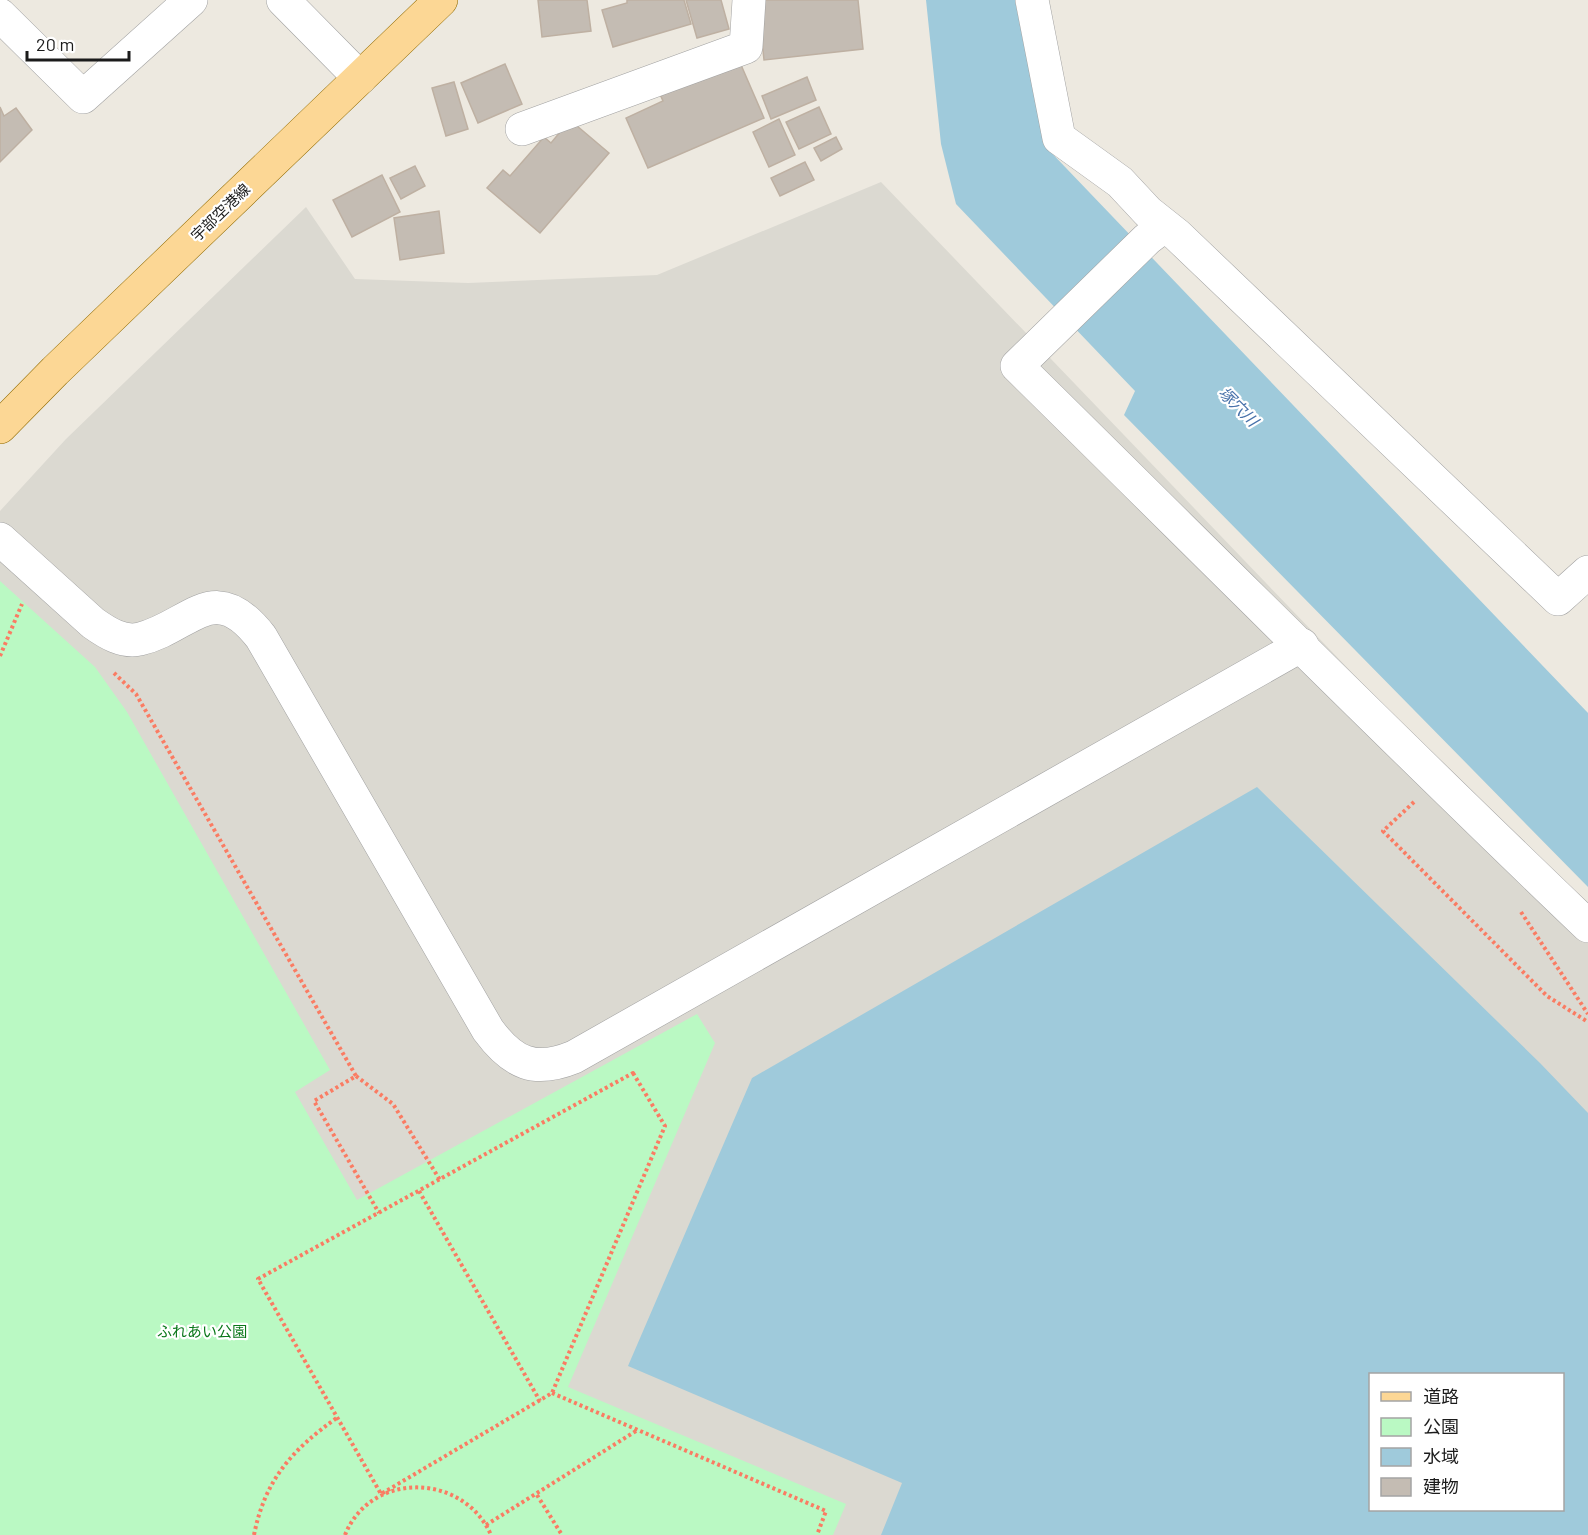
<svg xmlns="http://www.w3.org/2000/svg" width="1588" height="1535" font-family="Barlow,'Noto Sans JP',sans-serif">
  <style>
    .airport { fill: #dbd9d1; fill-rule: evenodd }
    .park { fill: #baf9c3 }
    .water { fill: #9fcadb; fill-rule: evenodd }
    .building { fill: #c4bcb3; stroke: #beb0a2; stroke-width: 1.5 }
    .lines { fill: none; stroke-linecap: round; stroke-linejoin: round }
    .minor-casing { stroke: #a2a2a2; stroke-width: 34 }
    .major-casing { stroke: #916b00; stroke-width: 34 }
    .path { stroke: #fa7c63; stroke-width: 4; stroke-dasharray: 3 3; stroke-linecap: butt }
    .minor { stroke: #fff; stroke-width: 33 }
    .major { stroke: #fcd795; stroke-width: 33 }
    .labels { text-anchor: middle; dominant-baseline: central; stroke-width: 4.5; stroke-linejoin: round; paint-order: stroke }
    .street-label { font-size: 15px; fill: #1b1b1b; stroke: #fff }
    .park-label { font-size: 15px; fill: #0a771a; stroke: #fff }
    .water-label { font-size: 16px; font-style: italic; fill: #4872aa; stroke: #fff }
  </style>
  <rect width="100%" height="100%" fill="#ede9e0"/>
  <path class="airport" d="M881,182L1387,709L1588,903V1535H0V511L66,439L306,207L355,279L468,283L657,275ZM1370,1374H1562V1510H1370Z"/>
  <polygon class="park" points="0,581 95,667 127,712 330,1070 295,1092 357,1200 697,1014 715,1043 568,1387 846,1504 833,1535 0,1535"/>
  <g class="water">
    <polygon points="926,0 1015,0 1044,145 1588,713 1588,887 1124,415 1135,391 956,204 941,144"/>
    <path d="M1257,787L1540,1063L1588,1113V1535H881L902,1483L628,1366L752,1078ZM1562,1374V1510H1370V1374Z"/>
  </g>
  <g class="building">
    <polygon points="538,0 587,0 591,31 542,37"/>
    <polygon points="627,0 684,0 691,24 613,47 602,10 627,3"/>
    <polygon points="686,0 721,0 729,29 697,38"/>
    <polygon points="758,0 858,0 863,49 764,60"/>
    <polygon points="738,58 764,118 648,168 626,118 663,101 659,92"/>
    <polygon points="505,64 522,104 478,123 461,83"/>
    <polygon points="807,77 816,100 771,119 762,96"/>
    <polygon points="454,82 468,129 446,136 432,88"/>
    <polygon points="0,107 4,116 16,108 32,130 0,162"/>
    <polygon points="819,107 831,134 799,149 786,122"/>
    <polygon points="779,119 795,155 769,167 753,132"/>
    <polygon points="570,120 609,153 540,233 487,188 503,170 510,176 544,137 551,143"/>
    <polygon points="836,137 842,149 821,161 814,148"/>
    <polygon points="805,162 814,180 780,196 771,178"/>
    <polygon points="415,166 425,186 401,199 390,178"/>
    <polygon points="382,175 400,212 352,237 333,200"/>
    <polygon points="439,211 444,253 400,260 394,218"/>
  </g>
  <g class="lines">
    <g class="minor-casing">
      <g id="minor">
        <polyline points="283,0 360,78"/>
        <polyline points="1032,0 1059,138 1120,182 1148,212 1177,235 1558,599 1588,572"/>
        <polyline points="0,15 83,97 191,0"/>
        <polyline points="522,129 746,47 749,0"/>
        <path d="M1164,226L1147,239L1017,366C1207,553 1395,742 1588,926"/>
        <path d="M0,539L93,623C107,633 123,643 140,639C190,627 214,576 261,637L488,1030C513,1064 535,1073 574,1057L1302,645"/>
      </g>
    </g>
    <g class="major-casing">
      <polyline id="major" points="0,427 55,371 441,0"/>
    </g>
    <g class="path">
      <polyline points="0,656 22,604"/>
      <polyline points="114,673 136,694 356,1076 314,1101 379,1213"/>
      <polyline points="1414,802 1383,831 1547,996 1588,1022"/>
      <polyline points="1521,912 1588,1014"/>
      <polygon points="633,1073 665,1126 552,1393 381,1494 258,1279"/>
      <polyline points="356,1076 393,1104 440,1180"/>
      <polyline points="419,1191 540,1401"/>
      <polyline points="552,1393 826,1511 817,1535"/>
      <polyline points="537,1495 562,1535"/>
      <polyline points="486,1525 636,1431"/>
      <path d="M254,1535C265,1479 293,1449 338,1417"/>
      <path d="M345,1535C371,1470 464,1473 491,1535"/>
    </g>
    <use href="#minor" class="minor"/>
    <use href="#major" class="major"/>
  </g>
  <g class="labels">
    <g class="street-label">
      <text transform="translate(220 212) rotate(-44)">宇部空港線</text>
    </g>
    <g class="park-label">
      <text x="202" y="1331">ふれあい公園</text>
    </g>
    <g class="water-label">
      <text transform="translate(1239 406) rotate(45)">塚穴川</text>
    </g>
  </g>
  <rect x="1369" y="1373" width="195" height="138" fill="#ffffff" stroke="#a4a4a4" stroke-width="1.5"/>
  <rect x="1381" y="1392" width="30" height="9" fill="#fcd795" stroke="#a4a4a4" stroke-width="1.5"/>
  <text x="1423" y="1403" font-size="18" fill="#1b1b1b">道路</text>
  <rect x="1381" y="1418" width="30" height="18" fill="#baf9c3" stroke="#a4a4a4" stroke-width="1.5"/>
  <text x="1423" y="1433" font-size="18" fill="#1b1b1b">公園</text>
  <rect x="1381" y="1448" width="30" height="18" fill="#9fcadb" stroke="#a4a4a4" stroke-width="1.5"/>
  <text x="1423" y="1463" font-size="18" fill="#1b1b1b">水域</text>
  <rect x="1381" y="1478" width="30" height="18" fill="#c4bcb3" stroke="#a4a4a4" stroke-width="1.5"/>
  <text x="1423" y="1493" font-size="18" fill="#1b1b1b">建物</text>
  <path d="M27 51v9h102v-9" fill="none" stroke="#1b1b1b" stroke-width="3"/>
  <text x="36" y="51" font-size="18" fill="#1b1b1b" stroke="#ffffff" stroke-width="4.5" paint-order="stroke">20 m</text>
</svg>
